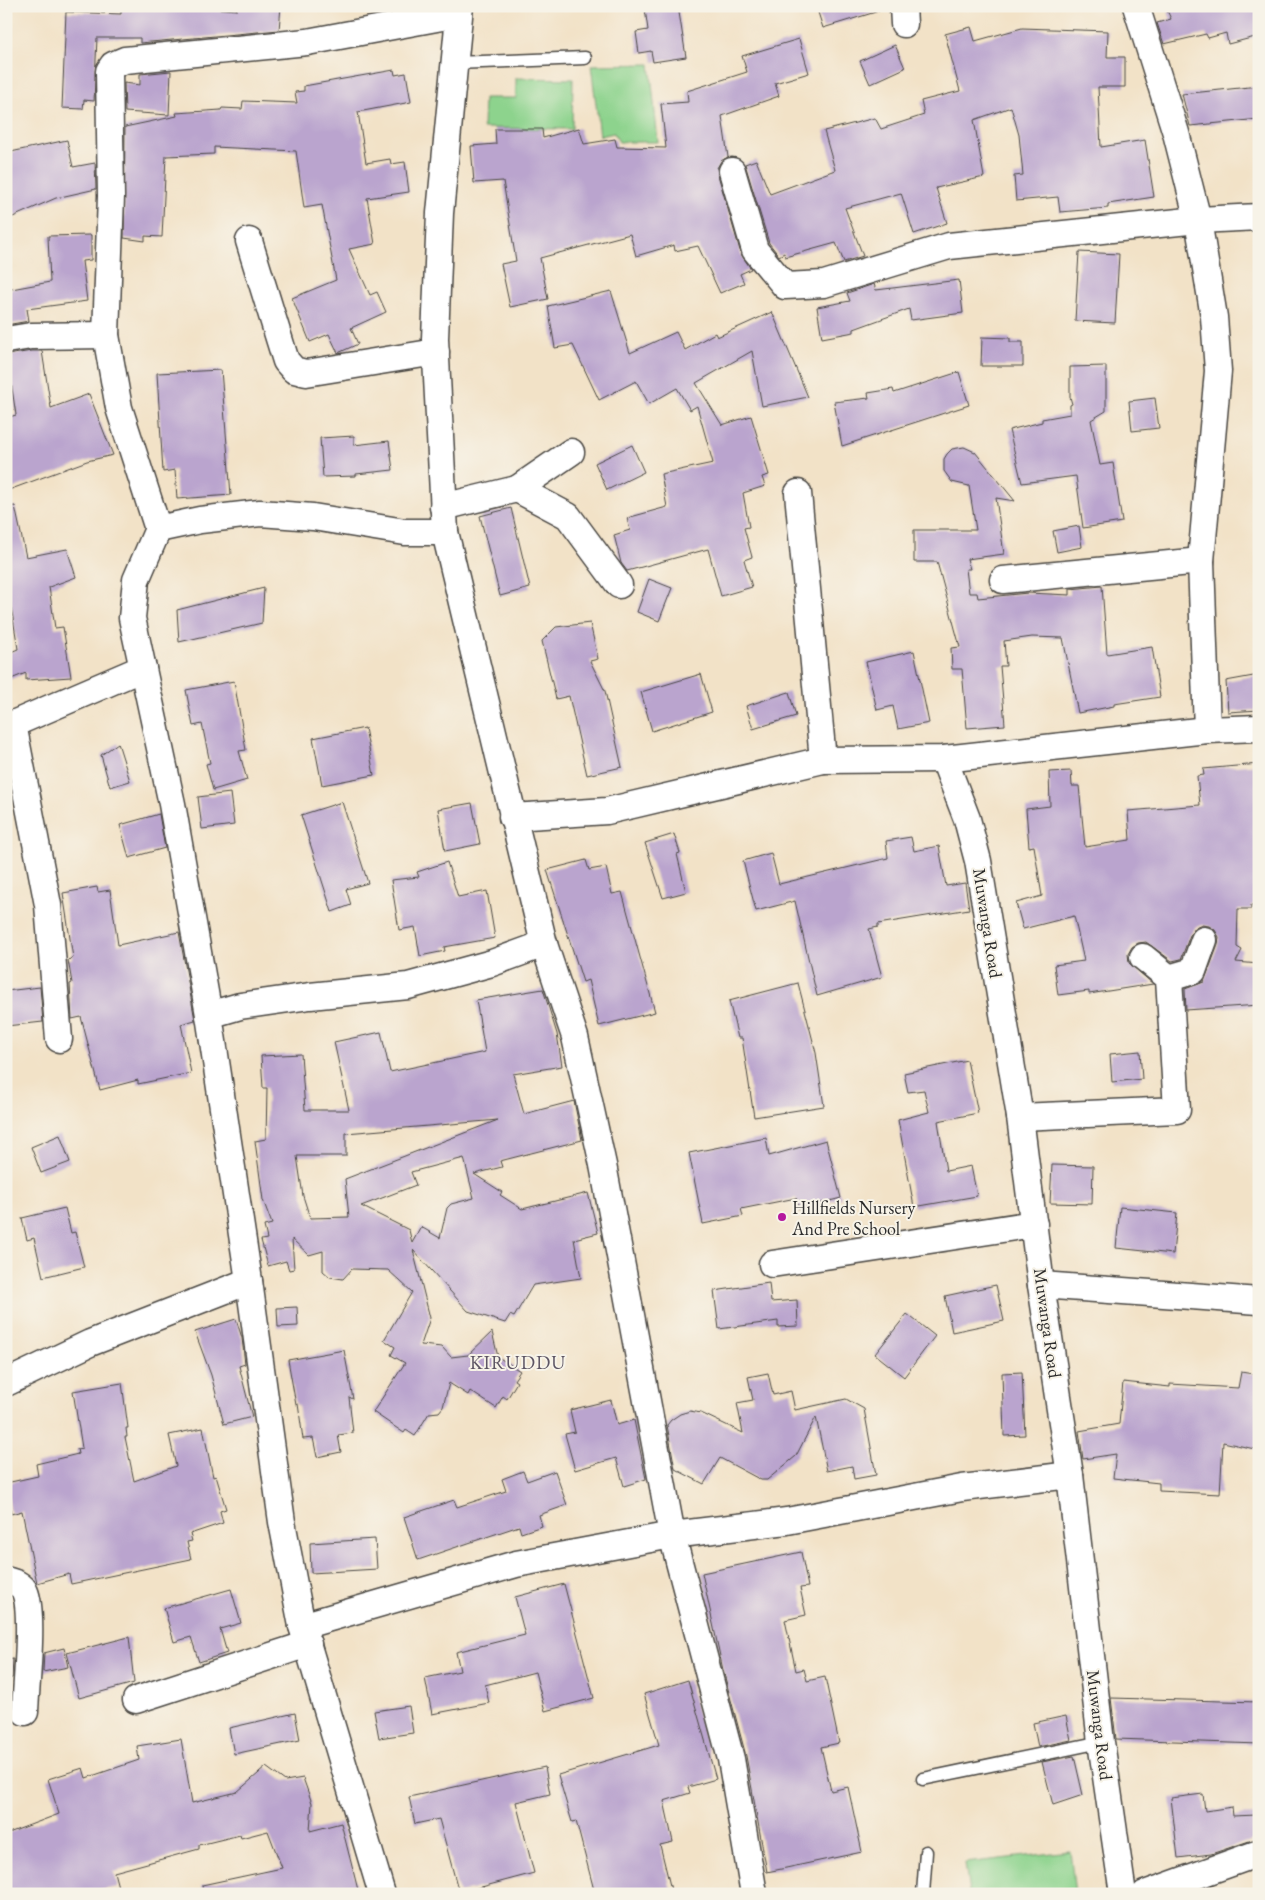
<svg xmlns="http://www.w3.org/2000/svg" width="1265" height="1900" font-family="'EB Garamond',serif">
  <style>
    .green { fill: #8dd38d; stroke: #5c7f5c }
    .building { fill: #baa4ce; fill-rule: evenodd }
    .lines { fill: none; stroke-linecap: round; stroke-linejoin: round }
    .service-casing { stroke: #494642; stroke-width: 15 }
    .minor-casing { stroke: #494642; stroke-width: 29 }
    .service { stroke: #fff; stroke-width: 12 }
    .minor { stroke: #fff; stroke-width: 26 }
    .poi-dot { fill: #b5179e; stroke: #f7f3e8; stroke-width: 2 }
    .labels { text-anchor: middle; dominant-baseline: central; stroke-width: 4; stroke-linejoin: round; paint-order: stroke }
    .street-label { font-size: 18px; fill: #2b2b2b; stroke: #f7f3e8 }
    .poi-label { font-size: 18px; fill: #2b2b2b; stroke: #f7f3e8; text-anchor: start }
    .neighbourhood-label { font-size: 19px; letter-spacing: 1px; fill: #5d5564; stroke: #f7f3e8 }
  </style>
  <rect width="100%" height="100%" fill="#f7f3e8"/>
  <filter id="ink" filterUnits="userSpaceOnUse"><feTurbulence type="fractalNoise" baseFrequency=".02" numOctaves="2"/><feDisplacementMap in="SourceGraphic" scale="10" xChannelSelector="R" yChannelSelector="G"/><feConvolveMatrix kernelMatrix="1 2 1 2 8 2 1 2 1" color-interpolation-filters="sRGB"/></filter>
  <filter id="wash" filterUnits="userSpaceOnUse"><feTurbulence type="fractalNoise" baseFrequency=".0096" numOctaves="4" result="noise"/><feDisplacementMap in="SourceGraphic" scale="20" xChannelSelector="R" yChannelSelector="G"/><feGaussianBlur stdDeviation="1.12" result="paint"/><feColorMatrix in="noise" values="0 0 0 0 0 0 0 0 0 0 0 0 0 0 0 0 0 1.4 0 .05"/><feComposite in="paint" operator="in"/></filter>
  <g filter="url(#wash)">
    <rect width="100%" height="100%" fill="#f2e2c7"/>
    <g class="green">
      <polygon points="650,64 658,142 619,142 614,133 600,136 591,65"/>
      <polygon points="516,78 573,79 572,129 483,128 484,98 516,98"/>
      <polygon points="1070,1851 1075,1894 969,1894 965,1863"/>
    </g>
    <g id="blocks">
      <g class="building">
        <polygon points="121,6 185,6 237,10 236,6 281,6 279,30 140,43 140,38 97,38 94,101 84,100 83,109 62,108 66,12 121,14"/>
        <polygon points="665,6 678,6 686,57 653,62 651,51 639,53 636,32 648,30 645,9"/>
        <polygon points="816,6 878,6 879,11 823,28"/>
        <polygon points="1165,6 1259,6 1259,36 1228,44 1226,33 1208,38 1206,34 1164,44 1157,23 1171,19"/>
        <polygon points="971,27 975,41 1022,28 1108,31 1107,57 1125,57 1125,87 1098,87 1101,147 1145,140 1154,197 1108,204 1108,208 1060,212 1058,197 1016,201 1014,176 1023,175 1019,135 1011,107 974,120 984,177 936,188 947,223 914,234 901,193 845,208 863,256 844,262 836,243 785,257 784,253 779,256 769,243 745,164 756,160 770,194 835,170 824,131 875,118 881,129 924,115 921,101 960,91 945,34"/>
        <polygon points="799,39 809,73 775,83 779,96 722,116 728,157 721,161 717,168 718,175 741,254 751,269 740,274 744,283 720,293 698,246 675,251 674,245 636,256 630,234 540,258 548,299 510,307 501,264 516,261 503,181 474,183 471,146 496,144 495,129 542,129 543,138 579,128 584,144 615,139 617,147 666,148 661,104 688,102 687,91 747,72 742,56"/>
        <polygon points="895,45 905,68 870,84 860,61"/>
        <polygon points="394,70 395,75 406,73 411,102 358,112 366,163 390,159 391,164 405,162 409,192 367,198 375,244 349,249 370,295 377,292 386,312 351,328 358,344 338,353 329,334 310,342 292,298 336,280 322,205 304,208 296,151 214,147 214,154 166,156 162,237 145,236 145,241 124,238 125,127 177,116 176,113 221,110 222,108 242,109 243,101 297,103 295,92 304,91 304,86"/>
        <polygon points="171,71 169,115 125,112 124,83 140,85 140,74"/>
        <polygon points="1259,86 1259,119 1190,126 1182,94"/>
        <polygon points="67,140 73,167 95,163 96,189 56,198 6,220 6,153"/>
        <polygon points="91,235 91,260 82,261 87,301 27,309 29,321 6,325 6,290 50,282 48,236"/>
        <polygon points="1079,252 1119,254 1115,323 1075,321"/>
        <polygon points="959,280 963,313 911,320 909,309 854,329 854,332 822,338 817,307 850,301 847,293 874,284 876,290"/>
        <polygon points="611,291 630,353 676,332 685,350 715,333 717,337 772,312 808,397 762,406 752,351 696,383 722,425 751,416 769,475 762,477 765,486 743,493 749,527 744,528 752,557 744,560 752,587 721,596 708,549 627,571 621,563 614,535 630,530 627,518 667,507 661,474 713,463 697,406 690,410 677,388 649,404 636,381 599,400 573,345 555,348 548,306"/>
        <polygon points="982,337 1010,338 1010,342 1023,342 1023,366 981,366"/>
        <polygon points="32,351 42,351 51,408 89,394 113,455 87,461 6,491 6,418 16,415 7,355"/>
        <polygon points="1106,366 1106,411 1091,420 1100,465 1113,463 1122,522 1083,528 1076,476 1022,483 1009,430 1042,422 1042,419 1070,414 1070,405 1072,404 1070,397 1070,367"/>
        <polygon points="221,370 231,495 177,499 175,470 163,472 157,373"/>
        <polygon points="959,372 969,405 842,446 834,402 869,398 868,393 893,389 894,393"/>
        <polygon points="1155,398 1159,428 1132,431 1129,401"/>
        <polygon points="354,436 354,445 389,441 393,470 356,474 356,476 323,477 320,438"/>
        <polygon points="632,445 644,472 607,490 595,463"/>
        <polygon points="964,447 975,452 1015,501 996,498 1004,554 967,559 970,569 966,569 969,593 977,593 978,598 1028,593 1070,595 1070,589 1102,586 1107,654 1152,647 1160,697 1114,704 1114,706 1078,713 1063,638 1032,637 1004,641 1006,666 1000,666 1005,725 967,728 962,669 952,669 951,648 960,647 937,562 914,562 914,530 976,530 969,486 952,482 944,471 944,459 947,454 952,449"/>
        <polygon points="15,506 26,557 67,549 76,577 49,587 55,628 63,627 71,677 26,680 26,673 6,681 6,654 18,649 10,600 6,600 6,507"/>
        <polygon points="511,508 530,588 500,596 480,516"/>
        <polygon points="1079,526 1082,547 1057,552 1053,531"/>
        <polygon points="649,579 672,588 659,621 637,612"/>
        <polygon points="264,588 262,623 179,642 177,610"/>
        <polygon points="590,623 598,659 590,661 605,691 622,767 587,775 569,696 556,699 542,641 556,627"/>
        <polygon points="914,651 929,723 898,729 893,706 877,710 866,662"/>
        <polygon points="701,674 712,712 652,731 641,692"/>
        <polygon points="1259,675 1259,710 1228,712 1226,681"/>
        <polygon points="234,681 246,750 239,751 247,780 213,790 206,764 210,763 202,724 193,726 186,690"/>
        <polygon points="789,692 796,716 753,729 746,706"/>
        <polygon points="365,728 374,775 322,785 313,738"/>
        <polygon points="118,743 130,781 110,787 101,755"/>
        <polygon points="1259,764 1259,904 1251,905 1251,909 1238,909 1237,947 1242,950 1236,962 1259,964 1259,1005 1186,1010 1185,989 1204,982 1218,945 1219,937 1215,930 1209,926 1202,925 1195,928 1190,935 1181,959 1172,961 1146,942 1138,943 1132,947 1128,954 1129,963 1153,984 1089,994 1089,991 1058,995 1054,965 1084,961 1074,916 1023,929 1016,903 1042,896 1034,846 1029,847 1026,809 1050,806 1049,772 1071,771 1072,786 1079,786 1085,847 1130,840 1128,811 1200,805 1197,776 1204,775 1203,769"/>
        <polygon points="230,793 234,825 202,829 198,797"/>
        <polygon points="342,802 368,883 346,889 351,905 332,912 301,815"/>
        <polygon points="472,803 480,844 445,851 438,809"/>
        <polygon points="159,814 165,848 129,858 120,825"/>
        <polygon points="674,834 680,853 677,854 686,892 663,898 645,843"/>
        <polygon points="911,837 914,851 939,846 946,886 965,883 969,909 878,924 878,927 869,929 882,977 817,996 795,901 756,911 743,861 771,853 779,884 888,858 886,841"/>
        <polygon points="586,860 589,870 606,867 612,894 622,892 655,1012 599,1026 588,980 583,982 547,870"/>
        <polygon points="447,862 458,897 487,891 495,938 444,947 445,951 420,956 415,927 399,930 391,880 419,877 417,872"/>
        <polygon points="97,887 98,892 110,890 118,945 179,932 195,1020 181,1024 191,1073 138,1084 138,1080 100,1090 81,1017 72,1019 70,984 72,983 68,960 73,958 63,893"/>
        <polygon points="798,983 816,1053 824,1106 754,1117 742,1038 738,1038 729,1001"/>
        <polygon points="40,987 43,1022 6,1026 6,991"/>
        <path d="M543,989L557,1034L562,1066L513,1074L524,1114L574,1101L582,1140L500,1161L502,1167L474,1174L502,1192L500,1195L522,1209L588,1193L598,1233L574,1239L581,1278L533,1285L514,1317L510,1315L505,1323L468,1311L413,1250L430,1318L421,1345L442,1347L451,1357L468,1355L492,1332L498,1357L520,1371L514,1380L517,1382L507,1399L503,1396L496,1408L470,1391L468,1395L449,1383L443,1407L439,1412L429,1413L415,1436L406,1430L404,1433L373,1412L405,1363L391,1355L395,1347L384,1340L412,1292L388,1270L352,1269L343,1279L330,1277L323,1271V1251L309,1255L292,1239L294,1269L289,1270L286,1261L268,1266L261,1240L267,1239L264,1226L272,1224L263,1200L255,1141L266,1139L267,1088H263L261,1056L301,1054L305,1110H349L334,1042L381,1032L390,1072L485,1052L476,1000ZM498,1120L345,1179L349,1217L310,1218L303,1196L297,1156H346V1133ZM464,1158L474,1198L451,1204L447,1208L440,1238L421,1227L412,1243L409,1230L361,1206L416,1185L411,1172Z"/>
        <polygon points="1140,1051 1142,1079 1112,1082 1110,1054"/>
        <polygon points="967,1060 978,1113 938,1121 946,1171 971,1166 977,1196 914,1207 898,1120 929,1112 924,1090 908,1092 904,1073"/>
        <polygon points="60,1135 70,1162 41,1173 31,1147"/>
        <polygon points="766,1138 769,1156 826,1140 841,1198 799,1209 796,1198 741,1209 743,1216 703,1224 689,1153"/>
        <polygon points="1052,1165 1093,1166 1092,1204 1050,1203"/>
        <polygon points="1120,1207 1177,1213 1173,1254 1116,1248"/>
        <polygon points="65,1208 71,1233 75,1232 84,1267 43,1277 34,1238 27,1240 22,1218"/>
        <polygon points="769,1283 771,1302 797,1300 798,1326 778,1327 778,1321 719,1329 714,1291"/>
        <polygon points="996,1285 1004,1321 952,1332 945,1296"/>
        <polygon points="297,1307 298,1326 278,1327 277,1308"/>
        <polygon points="907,1314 935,1336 904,1377 875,1354"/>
        <polygon points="236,1319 242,1338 245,1364 239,1366 252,1417 224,1424 211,1375 195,1332"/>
        <polygon points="344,1350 353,1399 349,1397 353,1433 338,1435 341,1452 317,1457 313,1438 303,1439 298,1404 296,1405 288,1360"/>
        <polygon points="1022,1372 1025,1435 1004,1436 1002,1373"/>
        <polygon points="1241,1372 1259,1375 1259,1450 1223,1442 1220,1494 1159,1491 1159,1483 1113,1478 1116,1454 1083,1459 1079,1431 1119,1424 1123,1382 1170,1387 1170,1384 1238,1388"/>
        <polygon points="768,1373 773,1395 791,1391 795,1410 846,1399 864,1409 876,1475 854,1479 852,1466 827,1471 816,1417 796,1456 767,1480 761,1480 720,1458 704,1484 675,1469 667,1425 671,1420 680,1414 690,1411 701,1413 743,1433 737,1403 753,1400 748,1377"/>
        <polygon points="122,1383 128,1428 126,1428 127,1437 125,1437 134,1481 176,1466 169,1435 203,1428 213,1477 216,1476 226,1509 220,1511 223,1523 190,1534 192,1541 187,1542 191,1559 71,1584 69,1574 37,1583 22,1511 11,1514 6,1483 38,1476 36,1464 78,1454 77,1449 82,1448 73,1391"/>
        <polygon points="611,1400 617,1425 634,1420 646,1479 624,1486 616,1458 575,1470 565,1434 575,1432 570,1410"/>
        <polygon points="523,1471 527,1481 555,1471 567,1505 539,1515 542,1526 521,1533 519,1526 418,1560 404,1517 454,1500 457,1507 506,1491 502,1479"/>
        <polygon points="375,1539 377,1569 311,1573 310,1543"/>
        <polygon points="801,1552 808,1587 800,1588 806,1615 785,1620 796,1671 804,1669 807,1681 825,1677 839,1743 821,1747 831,1791 848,1787 862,1852 767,1872 746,1756 723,1670 702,1573"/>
        <polygon points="564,1584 594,1698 545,1711 535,1672 485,1685 489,1703 432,1714 425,1678 460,1671 456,1652 525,1635 515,1597"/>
        <polygon points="231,1589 241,1623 220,1629 227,1653 199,1662 191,1637 174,1642 164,1608"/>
        <polygon points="129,1637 134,1683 79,1698 67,1653"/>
        <polygon points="64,1648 68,1667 43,1672 44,1653"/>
        <polygon points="13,1659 12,1678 6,1679 6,1660"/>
        <polygon points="688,1680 716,1779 688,1787 690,1793 664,1801 673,1842 660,1845 672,1894 595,1894 576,1821 572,1822 558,1775 659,1745 644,1694"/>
        <polygon points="1111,1698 1259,1702 1259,1744 1116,1739"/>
        <polygon points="409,1706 413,1733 379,1738 374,1711"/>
        <polygon points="295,1713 300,1740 234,1754 229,1728"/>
        <polygon points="1066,1716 1071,1740 1038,1747 1033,1723"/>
        <polygon points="181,1739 192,1803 237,1792 266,1767 285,1781 303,1778 312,1803 310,1831 341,1823 359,1894 203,1894 202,1885 282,1868 268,1831 241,1838 240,1835 199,1845 199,1849 114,1872 118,1887 80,1894 6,1894 6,1834 59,1814 48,1779 83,1768 86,1778 139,1760 137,1746"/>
        <polygon points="1074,1756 1083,1795 1053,1805 1042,1762"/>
        <polygon points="545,1767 550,1794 516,1802 534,1873 459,1893 439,1819 415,1824 409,1797"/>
        <polygon points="1203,1794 1205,1811 1232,1807 1233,1816 1257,1815 1258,1838 1211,1854 1178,1858 1171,1798"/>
      </g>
    </g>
  </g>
  <g filter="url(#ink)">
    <use href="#blocks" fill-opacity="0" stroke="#494642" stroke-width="1"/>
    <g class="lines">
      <g class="service-casing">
        <g id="service">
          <polyline points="454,63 585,58"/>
          <polyline points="923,1779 1101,1742"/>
          <polyline points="923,1894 926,1852"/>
        </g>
      </g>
      <g class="minor-casing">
        <g id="minor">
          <polyline points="460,6 440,213 435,339 445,532 544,944 575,1037 603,1165 672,1535 787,1521 962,1488 1070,1475"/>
          <polyline points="903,6 904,24"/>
          <polyline points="1136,6 1176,133 1198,220 1214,317 1218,371 1201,561 1207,730"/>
          <polyline points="732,171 755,250 785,286 824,284 949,246 1198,220 1259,217"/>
          <polyline points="249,241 286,361 294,370 306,373 436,352"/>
          <polyline points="6,340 31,336 106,335"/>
          <polyline points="517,489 571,452"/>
          <polyline points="798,493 823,760"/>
          <polyline points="443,507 517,489 568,516 619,585"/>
          <polyline points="158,529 136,580 132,618 172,804 209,1015 249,1281 282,1522 302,1626 382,1894"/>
          <polyline points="445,532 405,532 313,517 260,513 200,520 158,529 119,408 106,335 111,196 109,71 113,65 125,60 307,42 458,14"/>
          <polyline points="1003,580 1201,561"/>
          <polyline points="13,724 48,905 59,1039"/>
          <polyline points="6,727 143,668"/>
          <polyline points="944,759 967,819 978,861 1020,1117 1041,1285 1070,1475 1101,1742 1123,1894"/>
          <polyline points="512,817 607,811 823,760 944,759 1207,730 1259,728"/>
          <polyline points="1169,978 1193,971 1204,940"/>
          <polyline points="209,1015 240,1006 310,996 408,986 492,963 544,944"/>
          <polyline points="1020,1117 1177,1110 1169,978 1143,957"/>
          <polyline points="772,1264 1034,1224"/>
          <polyline points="1041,1285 1259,1301"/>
          <polyline points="6,1383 90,1343 249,1281"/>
          <path d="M6,1580C14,1582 22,1584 25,1592C34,1613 26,1686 25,1712"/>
          <polyline points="302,1626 516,1564 672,1535 731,1759 754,1894"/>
          <polyline points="136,1700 308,1644"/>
          <polyline points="1145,1894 1259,1853"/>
        </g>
      </g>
      <use href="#service" class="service"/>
      <use href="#minor" class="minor"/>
    </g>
  </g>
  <circle class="poi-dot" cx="782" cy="1217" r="5"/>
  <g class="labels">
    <g class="street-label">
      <text transform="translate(988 923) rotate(81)">Muwanga Road</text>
      <text transform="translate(1048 1323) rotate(82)">Muwanga Road</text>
      <text transform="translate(1100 1725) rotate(83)">Muwanga Road</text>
    </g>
    <g class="poi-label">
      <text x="792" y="1207">Hillfields Nursery<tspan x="792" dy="21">And Pre School</tspan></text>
    </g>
    <g class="neighbourhood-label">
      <text x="518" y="1362">KIRUDDU</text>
    </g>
  </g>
  <rect width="1265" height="1900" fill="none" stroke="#f7f3e8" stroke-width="25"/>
</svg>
